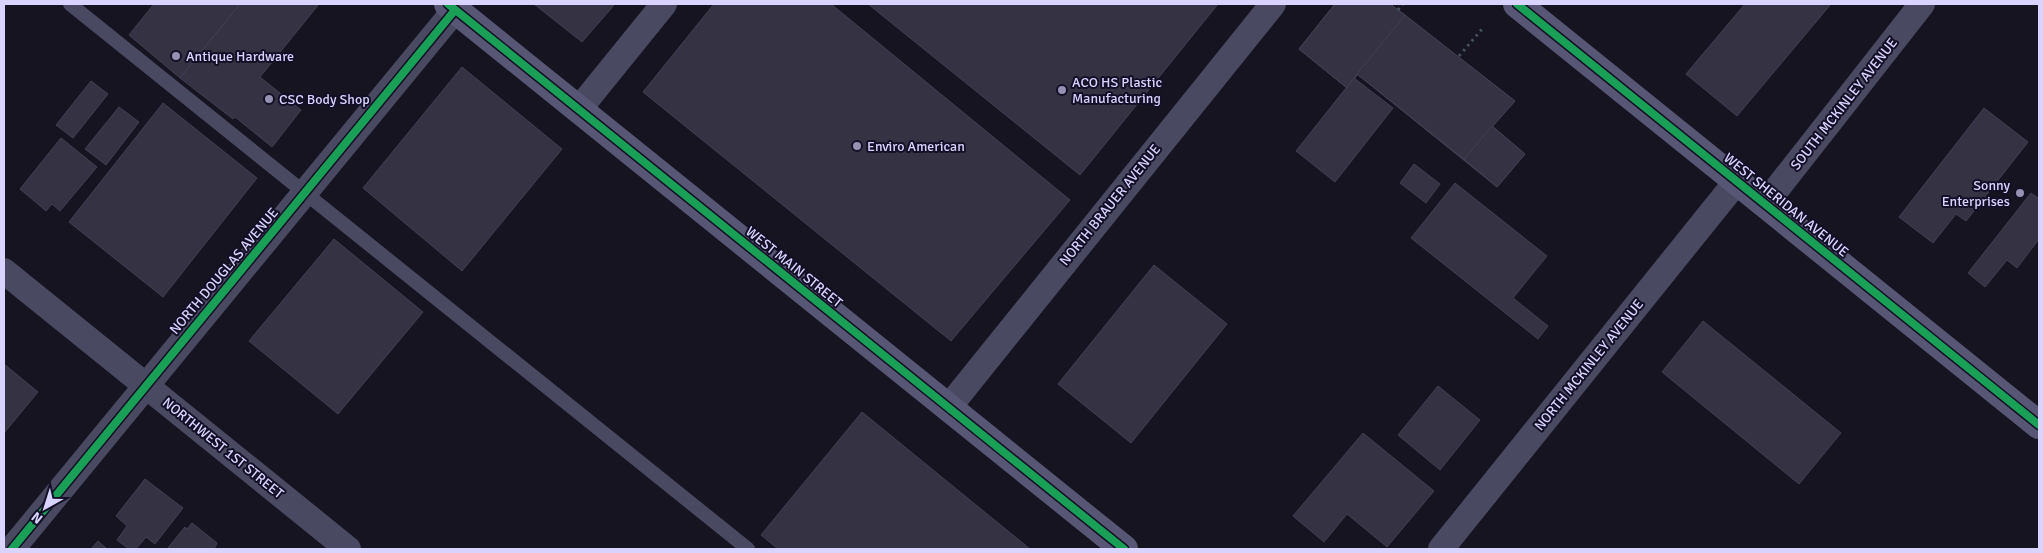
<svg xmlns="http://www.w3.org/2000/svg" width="2043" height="553" font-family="Signika,sans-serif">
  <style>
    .building { fill: #343243; stroke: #433f54 }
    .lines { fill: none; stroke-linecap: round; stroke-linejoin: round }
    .path { stroke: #44505f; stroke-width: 3; stroke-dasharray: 2.5 4; stroke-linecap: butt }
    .lane { stroke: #4a4962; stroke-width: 14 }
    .street { stroke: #4a4962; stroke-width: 26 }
    .secondary { stroke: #575674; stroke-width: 28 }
    .cycleway-casing { stroke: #130f26; stroke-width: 11 }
    .cycleway { stroke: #1a9f57; stroke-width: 8 }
    .poi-dot { fill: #9591b1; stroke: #130f26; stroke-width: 2 }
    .labels { text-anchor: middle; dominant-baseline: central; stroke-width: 4; stroke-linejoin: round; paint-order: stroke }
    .poi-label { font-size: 14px; fill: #d9d4ff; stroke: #130f26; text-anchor: start }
    .street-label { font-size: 14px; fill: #d9d4ff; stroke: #130f26 }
  </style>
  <rect width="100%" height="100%" fill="#161421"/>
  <g class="building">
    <polygon points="154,4 240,4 180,78 129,35"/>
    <polygon points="240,4 319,4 260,77 301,110 272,147 235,117 233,119 180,78"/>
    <polygon points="534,4 615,4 582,42"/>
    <polygon points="714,4 831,4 1070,200 951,341 643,92"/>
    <polygon points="868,4 1218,4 1080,175"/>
    <polygon points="1335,4 1390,4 1405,15 1347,88 1299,49"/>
    <polygon points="1335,4 1390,4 1515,101 1492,126 1525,154 1497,187 1357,74 1347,88 1299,49"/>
    <polygon points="1745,4 1831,4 1737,116 1686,74"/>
    <polygon points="1405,15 1515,101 1464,159 1357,74"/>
    <polygon points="462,67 562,149 462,271 363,188"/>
    <polygon points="1354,78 1393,108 1335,182 1296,151"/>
    <polygon points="91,81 108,94 73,138 56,125"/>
    <polygon points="163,103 257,178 163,297 69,222"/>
    <polygon points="119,107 139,122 106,165 85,149"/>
    <polygon points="1984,108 2028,142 1966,221 1956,214 1933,243 1899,217"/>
    <polygon points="1492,126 1525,154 1497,187 1464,159"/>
    <polygon points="61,138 97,167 60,211 52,204 46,211 20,189"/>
    <polygon points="1414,164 1440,184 1426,203 1400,183"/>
    <polygon points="1455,183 1547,256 1513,298 1548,326 1538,339 1411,238"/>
    <polygon points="2031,193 2038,198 2039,196 2039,239 2017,268 2007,260 1985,287 1968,273"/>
    <polygon points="334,239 423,312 338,414 249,341"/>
    <polygon points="1154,265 1227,324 1131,443 1058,384"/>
    <polygon points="1703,321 1841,433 1799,484 1662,372"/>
    <polygon points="4,364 38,392 4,433"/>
    <polygon points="1438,386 1480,420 1440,470 1398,435"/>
    <polygon points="862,412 1030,549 778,549 761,535"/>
    <polygon points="1363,433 1434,491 1387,547 1347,514 1324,542 1293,516"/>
    <polygon points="145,479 183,508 155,544 146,537 136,549 129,549 117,540 127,526 116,516"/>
    <polygon points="192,523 217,543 214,549 167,549 185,527 187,529"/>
    <polygon points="98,541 107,549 91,549"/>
  </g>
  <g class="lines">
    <g class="path">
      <polyline points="1398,10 1403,4"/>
      <polyline points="1459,56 1483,28"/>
    </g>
    <polyline class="lane" points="70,4 748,549"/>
    <g class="street">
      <polyline points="579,109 664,4"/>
      <polyline points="1765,204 1922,4"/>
      <polyline points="4,271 348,549"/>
      <polyline points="948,408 1273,4"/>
      <polyline points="12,549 455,10"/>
      <polyline points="1441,549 1737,181"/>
    </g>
    <g class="secondary">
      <polyline points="448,4 1124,549"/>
      <polyline points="1517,4 2039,425"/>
    </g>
    <g class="cycleway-casing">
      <g id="cycleway">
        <polyline points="448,4 1124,549"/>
        <polyline points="1517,4 2039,425"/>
        <polyline points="12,549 455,10"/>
      </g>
    </g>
    <use href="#cycleway" class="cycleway"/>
  </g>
  <g class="poi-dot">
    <circle cx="176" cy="56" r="5"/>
    <circle cx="1062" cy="90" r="5"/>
    <circle cx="269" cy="99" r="5"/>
    <circle cx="857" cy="146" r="5"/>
    <circle cx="2020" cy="193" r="5"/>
  </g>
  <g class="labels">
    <g class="poi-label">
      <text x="186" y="56">Antique Hardware</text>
      <text x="1072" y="82">ACO HS Plastic<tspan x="1072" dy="16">Manufacturing</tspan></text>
      <text x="279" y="99">CSC Body Shop</text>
      <text x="867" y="146">Enviro American</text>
      <text x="2010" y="185" text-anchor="end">Sonny<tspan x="2010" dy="16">Enterprises</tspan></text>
    </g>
    <g class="street-label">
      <text transform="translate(1844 104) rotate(-52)">SOUTH MCKINLEY AVENUE</text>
      <text transform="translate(1110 205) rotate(-51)">NORTH BRAUER AVENUE</text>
      <text transform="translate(1786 205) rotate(39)">WEST SHERIDAN AVENUE</text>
      <text transform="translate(794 267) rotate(39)">WEST MAIN STREET</text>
      <text transform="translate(224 271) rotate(-50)">NORTH DOUGLAS AVENUE</text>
      <text transform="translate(1589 365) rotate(-51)">NORTH MCKINLEY AVENUE</text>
      <text transform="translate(223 448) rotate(39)">NORTHWEST 1ST STREET</text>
    </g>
  </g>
  <rect width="2043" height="553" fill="none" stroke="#d9d4ff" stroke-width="10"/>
  <g transform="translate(45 508) rotate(219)" stroke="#130f26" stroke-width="4" paint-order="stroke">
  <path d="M0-4L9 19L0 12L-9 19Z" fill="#d9d4ff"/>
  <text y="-8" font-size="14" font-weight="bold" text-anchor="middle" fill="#d9d4ff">N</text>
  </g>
</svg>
